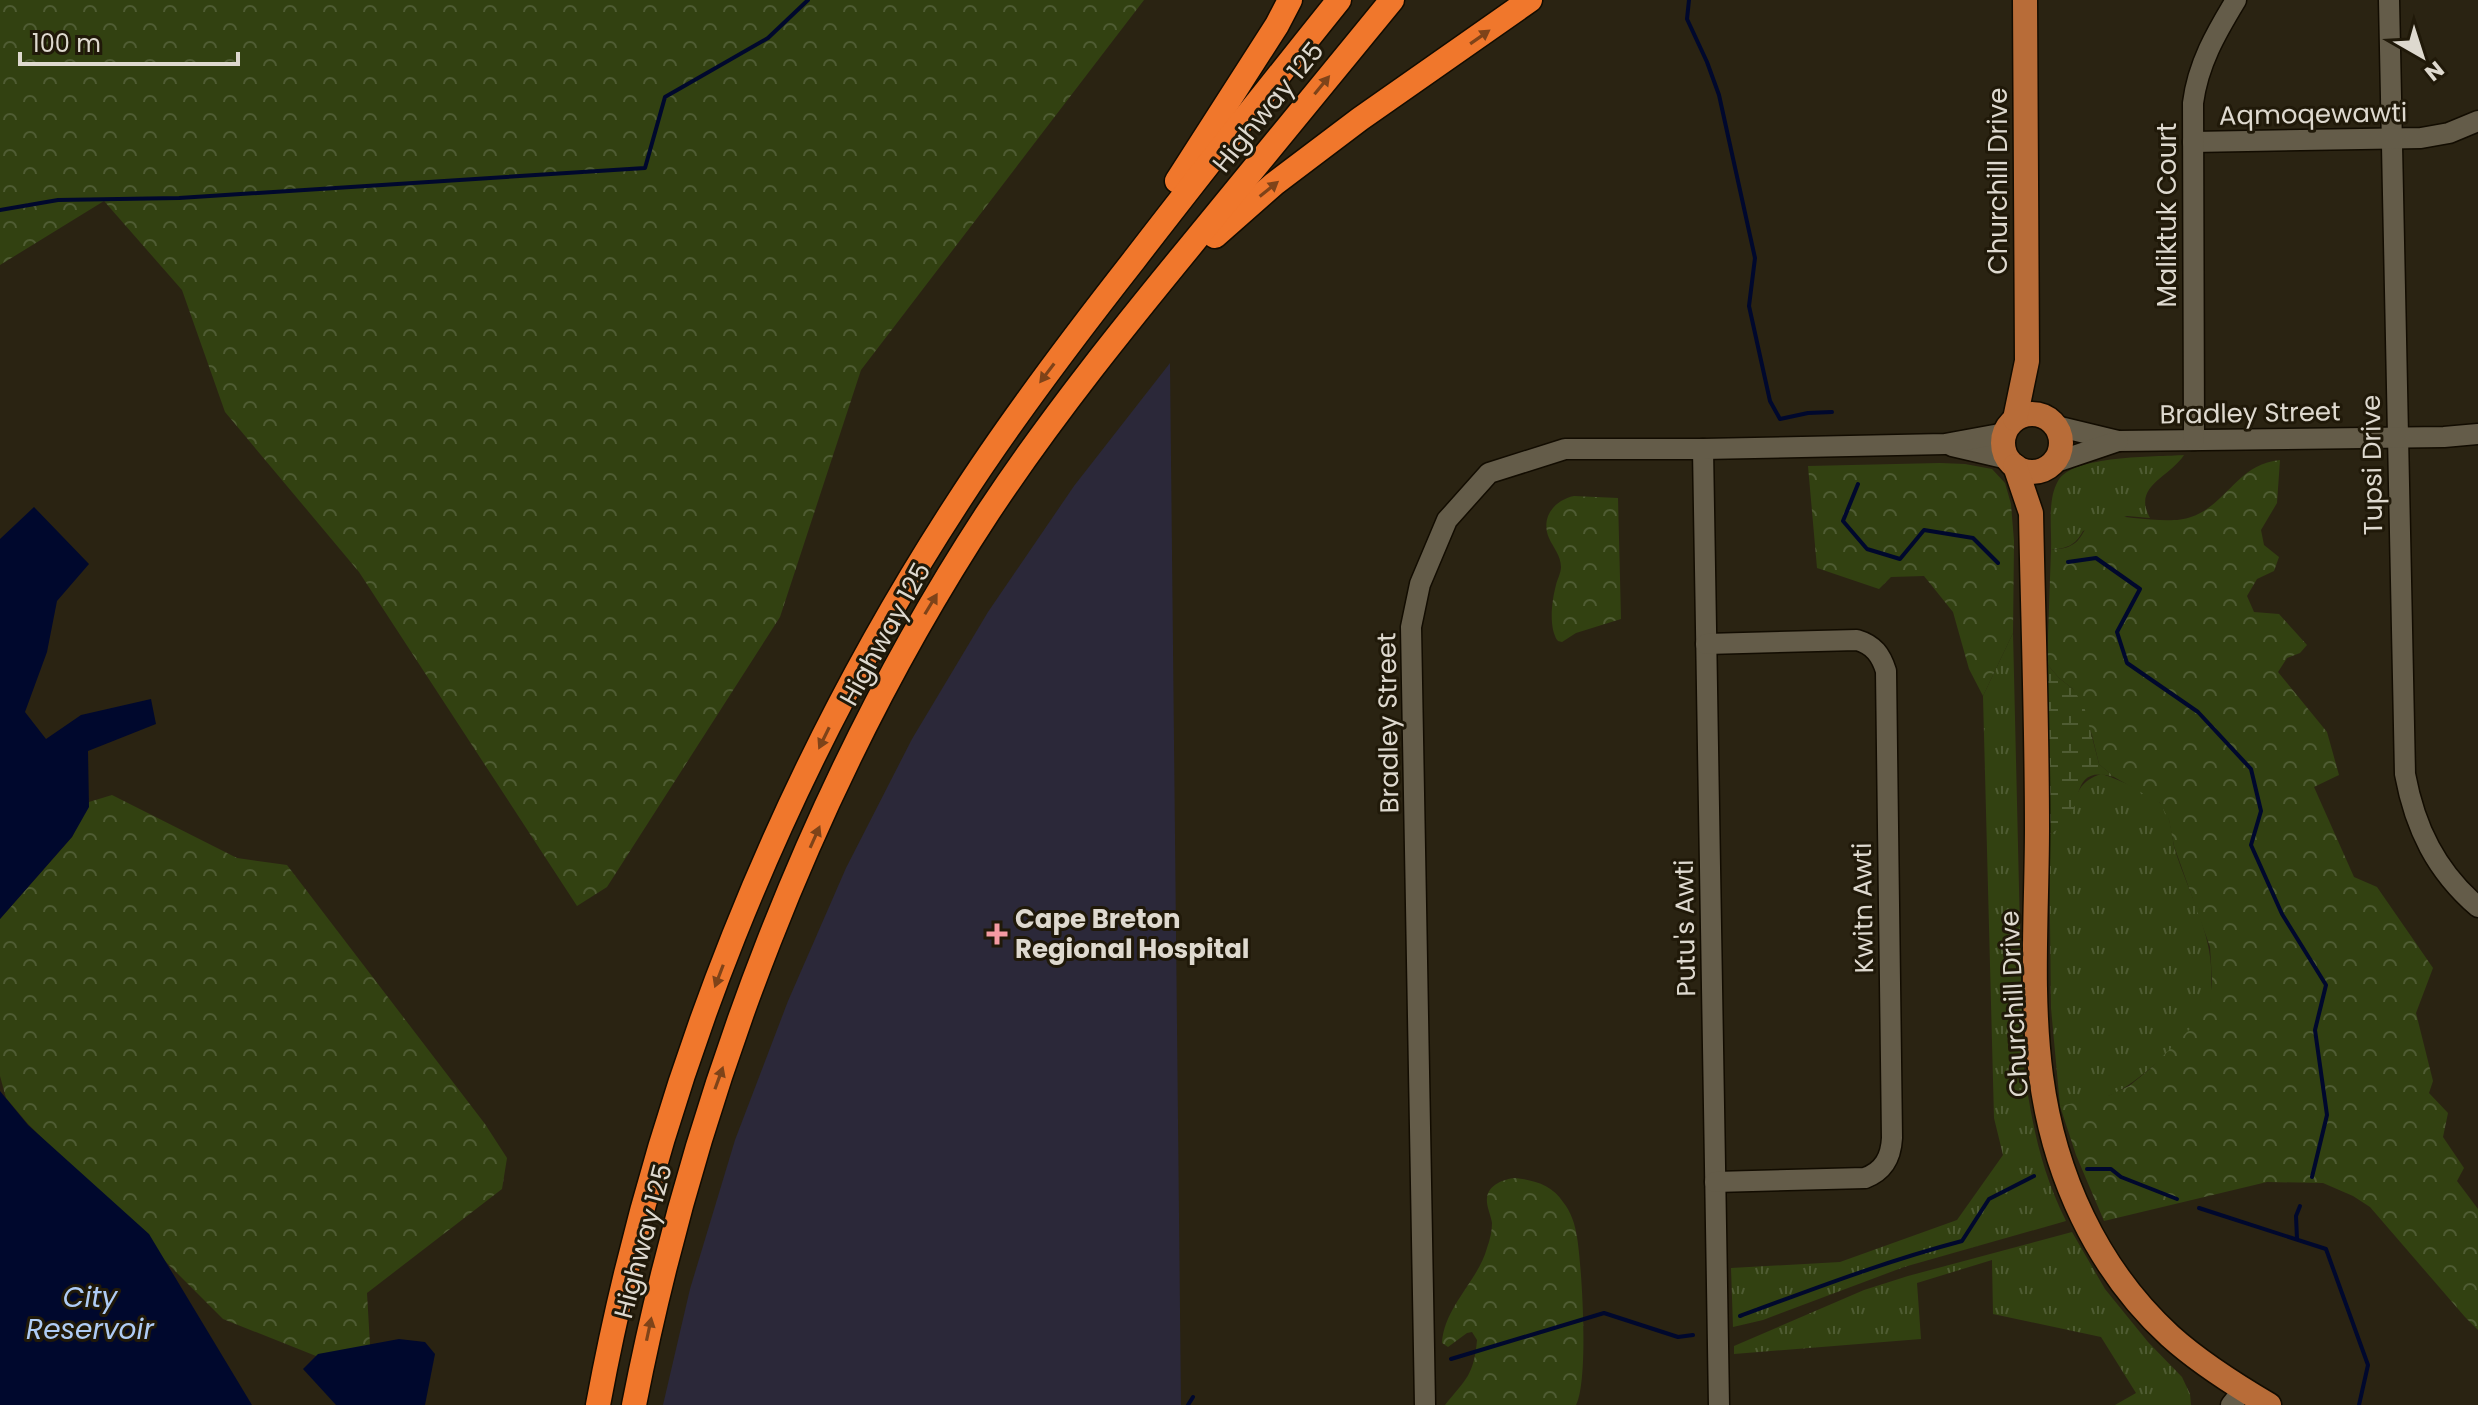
<svg xmlns="http://www.w3.org/2000/svg" width="2478" height="1405" font-family="Poppins,sans-serif">
  <style>
    .medical { fill: #2b2839 }
    .grass { fill: url(#grass-tufts) }
    .forest { fill: url(#forest-crowns) }
    .wetland { fill: url(#wetland-marsh) }
    .water { fill: #00082d }
    .lines { fill: none; stroke-linecap: round; stroke-linejoin: round }
    .stream { stroke: #00082d; stroke-width: 4 }
    .minor-casing { stroke: #120c01; stroke-width: 23 }
    .major-casing { stroke: #120c01; stroke-width: 27 }
    .highway-casing { stroke: #120c01; stroke-width: 27 }
    .minor { stroke: #645c49; stroke-width: 20 }
    .major { stroke: #b86c38; stroke-width: 24 }
    .highway { stroke: #f0772c; stroke-width: 24 }
    .oneway { fill: #7e4319 }
    .poi-dot { fill: #f49aa2; stroke: #201909; stroke-width: 3 }
    .labels { text-anchor: middle; dominant-baseline: central; stroke-width: 6; stroke-linejoin: round; paint-order: stroke }
    .street-label { font-size: 26px; fill: #ded9cf; stroke: #201909 }
    .poi-label { font-size: 26px; font-weight: bold; fill: #ded9cf; stroke: #201909; text-anchor: start }
    .water-label { font-size: 28px; font-style: italic; fill: #afccf5; stroke: #201909 }
  </style>
  <defs>
    <pattern id="grass-tufts" width="24" height="20" patternUnits="userSpaceOnUse" patternTransform="scale(2)"><rect width="24" height="20" fill="#324111"/><path d="M3 7l-1-3M5 7V3M7 7l1-3M15 17l-1-3M17 17v-4M19 17l1-3" fill="none" stroke="#4f5c33"/></pattern>
    <pattern id="forest-crowns" width="20" height="18" patternUnits="userSpaceOnUse" patternTransform="scale(2)"><rect width="20" height="18" fill="#324111"/><path d="M2 6a3 3 0 1 1 6 0M12 15a3 3 0 1 1 6 0" fill="none" stroke="#4f5c33"/></pattern>
    <pattern id="wetland-marsh" width="20" height="14" patternUnits="userSpaceOnUse" patternTransform="scale(2)"><rect width="20" height="14" fill="#324111"/><path d="M1 5h8M5 5V1M11 12h8M15 12V8" fill="none" stroke="#4f5c33"/></pattern>
  </defs>
  <rect width="100%" height="100%" fill="#2a2312"/>
  <polygon class="medical" points="1170,363 1181,1405 663,1405 690,1289 735,1140 788,1001 846,868 912,739 988,612 1074,486"/>
  <g class="grass">
    <path d="M2184,455C2169,478 2132,486 2150,518L2127,516L2083,531C2075,546 2067,548 2051,550C2052,530 2047,500 2058,481C2072,455 2156,457 2184,455Z"/>
    <path d="M2013,633L2023,1059C2030,1116 2040,1169 2066,1221L1904,1267L1763,1320L1733,1327L1731,1268L1840,1262L1957,1220L2003,1155L1994,1118L1983,696Z"/>
    <path d="M2101,774C2114,777 2153,795 2161,804C2172,817 2171,835 2175,850C2189,895 2215,937 2211,985C2211,990 2212,998 2210,1003C2200,1028 2138,1083 2113,1094C2097,1101 2077,1103 2060,1106L2051,1008L2049,834C2084,819 2063,786 2101,774Z"/>
    <polygon points="2072,1232 2105,1289 2148,1342 2182,1377 2190,1394 2191,1405 2115,1405 2136,1393 2101,1337 1993,1314 1992,1260 1917,1283 1921,1339 1734,1354 1734,1346 1864,1290 1908,1276"/>
  </g>
  <g class="forest">
    <polygon points="0,0 1144,0 861,370 780,617 607,887 577,906 359,572 225,412 182,290 104,201 0,265"/>
    <path d="M2280,460L2277,503L2261,530L2264,545L2279,557L2274,571L2257,579L2247,596L2254,612L2279,614L2307,645L2300,653L2287,658L2278,672L2327,732L2339,775L2314,787L2354,877L2377,887L2433,968L2416,1013L2433,1081L2429,1093L2448,1113L2443,1137L2464,1168L2457,1181L2478,1209V1330L2465,1317L2370,1207L2353,1196L2323,1183L2267,1182L2104,1221L2076,1155L2060,1106L2110,1095L2129,1086L2150,1069L2195,1024L2210,1002L2212,979L2210,947L2174,846L2169,820L2160,803L2114,777L2099,764L2092,735L2073,689L2059,678L2047,664L2051,550C2057,549 2065,549 2070,546C2086,539 2081,523 2103,515C2127,516 2171,525 2191,517C2227,505 2237,464 2280,460Z"/>
    <polygon points="1940,463 1965,464 1992,469 2005,483 2011,504 2014,541 2013,633 1983,696 1969,669 1953,612 1924,576 1891,577 1879,589 1817,568 1808,466"/>
    <path d="M1574,496L1618,498L1621,619L1576,633L1562,642L1558,641C1548,628 1552,600 1556,585C1557,580 1561,573 1561,567C1561,556 1553,547 1549,538C1540,517 1555,500 1574,496Z"/>
    <polygon points="112,795 237,858 287,865 485,1124 507,1158 502,1189 367,1293 370,1345 316,1356 223,1319 28,1124 6,1098 0,1076 0,919 72,837 89,802"/>
    <path d="M1515,1178C1534,1180 1552,1185 1563,1202C1571,1212 1575,1224 1577,1237C1582,1268 1589,1380 1576,1405H1445C1466,1379 1474,1375 1477,1340L1472,1332L1467,1333L1448,1347L1442,1343C1444,1307 1478,1281 1487,1248C1490,1240 1492,1231 1492,1223C1491,1215 1486,1206 1487,1198C1488,1185 1504,1179 1515,1178Z"/>
  </g>
  <path class="wetland" d="M2047,664L2059,678L2073,689L2084,706L2099,764L2114,777C2070,764 2083,804 2066,823C2061,828 2055,831 2049,834Z"/>
  <g class="water">
    <polygon points="34,507 89,564 57,601 47,652 25,712 46,739 81,715 151,699 156,724 88,751 89,807 72,837 0,919 0,539"/>
    <polygon points="0,1091 28,1125 149,1234 252,1405 0,1405"/>
    <polygon points="399,1339 425,1342 435,1354 425,1405 336,1405 303,1369 318,1354"/>
  </g>
  <g class="lines">
    <g class="stream">
      <polyline points="1689,0 1687,19 1707,62 1719,95 1755,258 1749,306 1770,401 1780,419 1808,413 1832,412"/>
      <polyline points="0,210 58,200 179,198 645,168 665,97 768,38 808,0"/>
      <polyline points="1858,484 1843,521 1867,549 1900,559 1924,530 1973,538 1998,563"/>
      <polyline points="2068,562 2096,558 2140,589 2117,632 2127,663 2198,712 2251,769 2261,811 2251,845 2282,914 2326,985 2315,1030 2327,1115 2312,1177"/>
      <polyline points="2087,1169 2111,1169 2121,1177 2177,1199"/>
      <polyline points="2199,1208 2326,1249 2368,1365 2359,1405"/>
      <polyline points="2297,1239 2296,1216 2300,1206"/>
      <path d="M1740,1316C1813,1289 1886,1261 1962,1241L1989,1199L2034,1176"/>
      <polyline points="1451,1359 1604,1313 1678,1337 1693,1335"/>
      <polyline points="1188,1405 1193,1397"/>
    </g>
    <g class="minor-casing">
      <g id="minor">
        <path d="M2389,0L2405,774C2415,828 2436,871 2478,907"/>
        <polyline points="2193,142 2421,138 2449,133 2478,121"/>
        <polyline points="2056,426 2118,441 2444,437 2478,434"/>
        <path d="M2194,440L2193,103C2198,64 2216,33 2236,0"/>
        <polyline points="1952,446 2008,459"/>
        <polyline points="1703,449 1719,1405"/>
        <polyline points="2053,463 2118,441"/>
        <path d="M1706,644L1857,640C1874,645 1881,655 1886,671L1892,1138C1891,1157 1884,1171 1865,1178L1715,1182"/>
        <polyline points="1425,1405 1411,627 1420,584 1447,520 1489,473 1565,449 1703,449 1945,444 2005,433"/>
        <polyline points="2231,1405 2243,1390"/>
      </g>
    </g>
    <g class="major-casing">
      <g id="major">
        <circle cx="2032" cy="443" r="29"/>
        <polyline points="2015,419 2027,361 2025,0"/>
        <path d="M2015,466L2031,513C2033,617 2037,723 2037,828C2037,909 2030,994 2041,1076C2054,1174 2096,1268 2170,1336C2200,1363 2235,1385 2269,1405"/>
      </g>
    </g>
    <g class="highway-casing">
      <g id="highway">
        <polyline points="1177,181 1277,25 1290,0"/>
        <polyline points="1215,236 1274,184 1360,119 1530,0"/>
        <path d="M598,1405C657,1086 781,774 958,502C1012,418 1072,339 1134,260C1201,173 1270,86 1339,0"/>
        <path d="M634,1405C695,1094 815,776 989,511C1054,413 1127,323 1201,233C1265,155 1328,78 1392,0"/>
      </g>
    </g>
    <use href="#minor" class="minor"/>
    <use href="#major" class="major"/>
    <use href="#highway" class="highway"/>
  </g>
  <defs><path id="oneway-solid" d="M-6-.8H1V-3.2L6.5 0L1 3.2V.8H-6Z" transform="scale(2)"/></defs>
  <g class="oneway">
    <use href="#oneway-solid" transform="translate(1480 37) rotate(-35)"/>
    <use href="#oneway-solid" transform="translate(1322 85) rotate(-51)"/>
    <use href="#oneway-solid" transform="translate(1269 189) rotate(-39)"/>
    <use href="#oneway-solid" transform="translate(1047 373) rotate(127)"/>
    <use href="#oneway-solid" transform="translate(931 604) rotate(-59)"/>
    <use href="#oneway-solid" transform="translate(824 738) rotate(116)"/>
    <use href="#oneway-solid" transform="translate(815 837) rotate(-66)"/>
    <use href="#oneway-solid" transform="translate(719 976) rotate(111)"/>
    <use href="#oneway-solid" transform="translate(719 1078) rotate(-70)"/>
    <use href="#oneway-solid" transform="translate(649 1329) rotate(-78)"/>
  </g>
  <path class="poi-dot" d="M993 922h8v8h8v8h-8v8h-8v-8h-8v-8h8z"/>
  <g class="labels">
    <g class="street-label">
      <text transform="translate(1268 107) rotate(-51)">Highway 125</text>
      <text transform="translate(2313 114) rotate(-1)">Aqmoqewawti</text>
      <text transform="translate(1998 181) rotate(-90)">Churchill Drive</text>
      <text transform="translate(2167 215) rotate(-90)">Maliktuk Court</text>
      <text transform="translate(2250 413) rotate(-1)">Bradley Street</text>
      <text transform="translate(2372 465) rotate(-91)">Tupsi Drive</text>
      <text transform="translate(885 634) rotate(-61)">Highway 125</text>
      <text transform="translate(1388 723) rotate(-91)">Bradley Street</text>
      <text transform="translate(1863 908) rotate(-91)">Kwitn Awti</text>
      <text transform="translate(1685 928) rotate(-91)">Putu's Awti</text>
      <text transform="translate(2014 1004) rotate(-93)">Churchill Drive</text>
      <text transform="translate(643 1241) rotate(-75)">Highway 125</text>
    </g>
    <g class="poi-label">
      <text x="1015" y="919">Cape Breton<tspan x="1015" dy="30">Regional Hospital</tspan></text>
    </g>
    <g class="water-label">
      <text x="90" y="1297">City<tspan x="90" dy="32">Reservoir</tspan></text>
    </g>
  </g>
  <g transform="translate(2422 56) rotate(141)" stroke="#201909" stroke-width="6" paint-order="stroke">
  <path d="M0-6L14 30L0 20L-14 30Z" fill="#ded9cf"/>
  <text y="-12" font-size="22" font-weight="bold" text-anchor="middle" fill="#ded9cf">N</text>
  </g>
  <path d="M20 52v12h218v-12" fill="none" stroke="#ded9cf" stroke-width="4"/>
  <text x="32" y="52" font-size="24" fill="#ded9cf" stroke="#201909" stroke-width="6" paint-order="stroke">100 m</text>
</svg>
